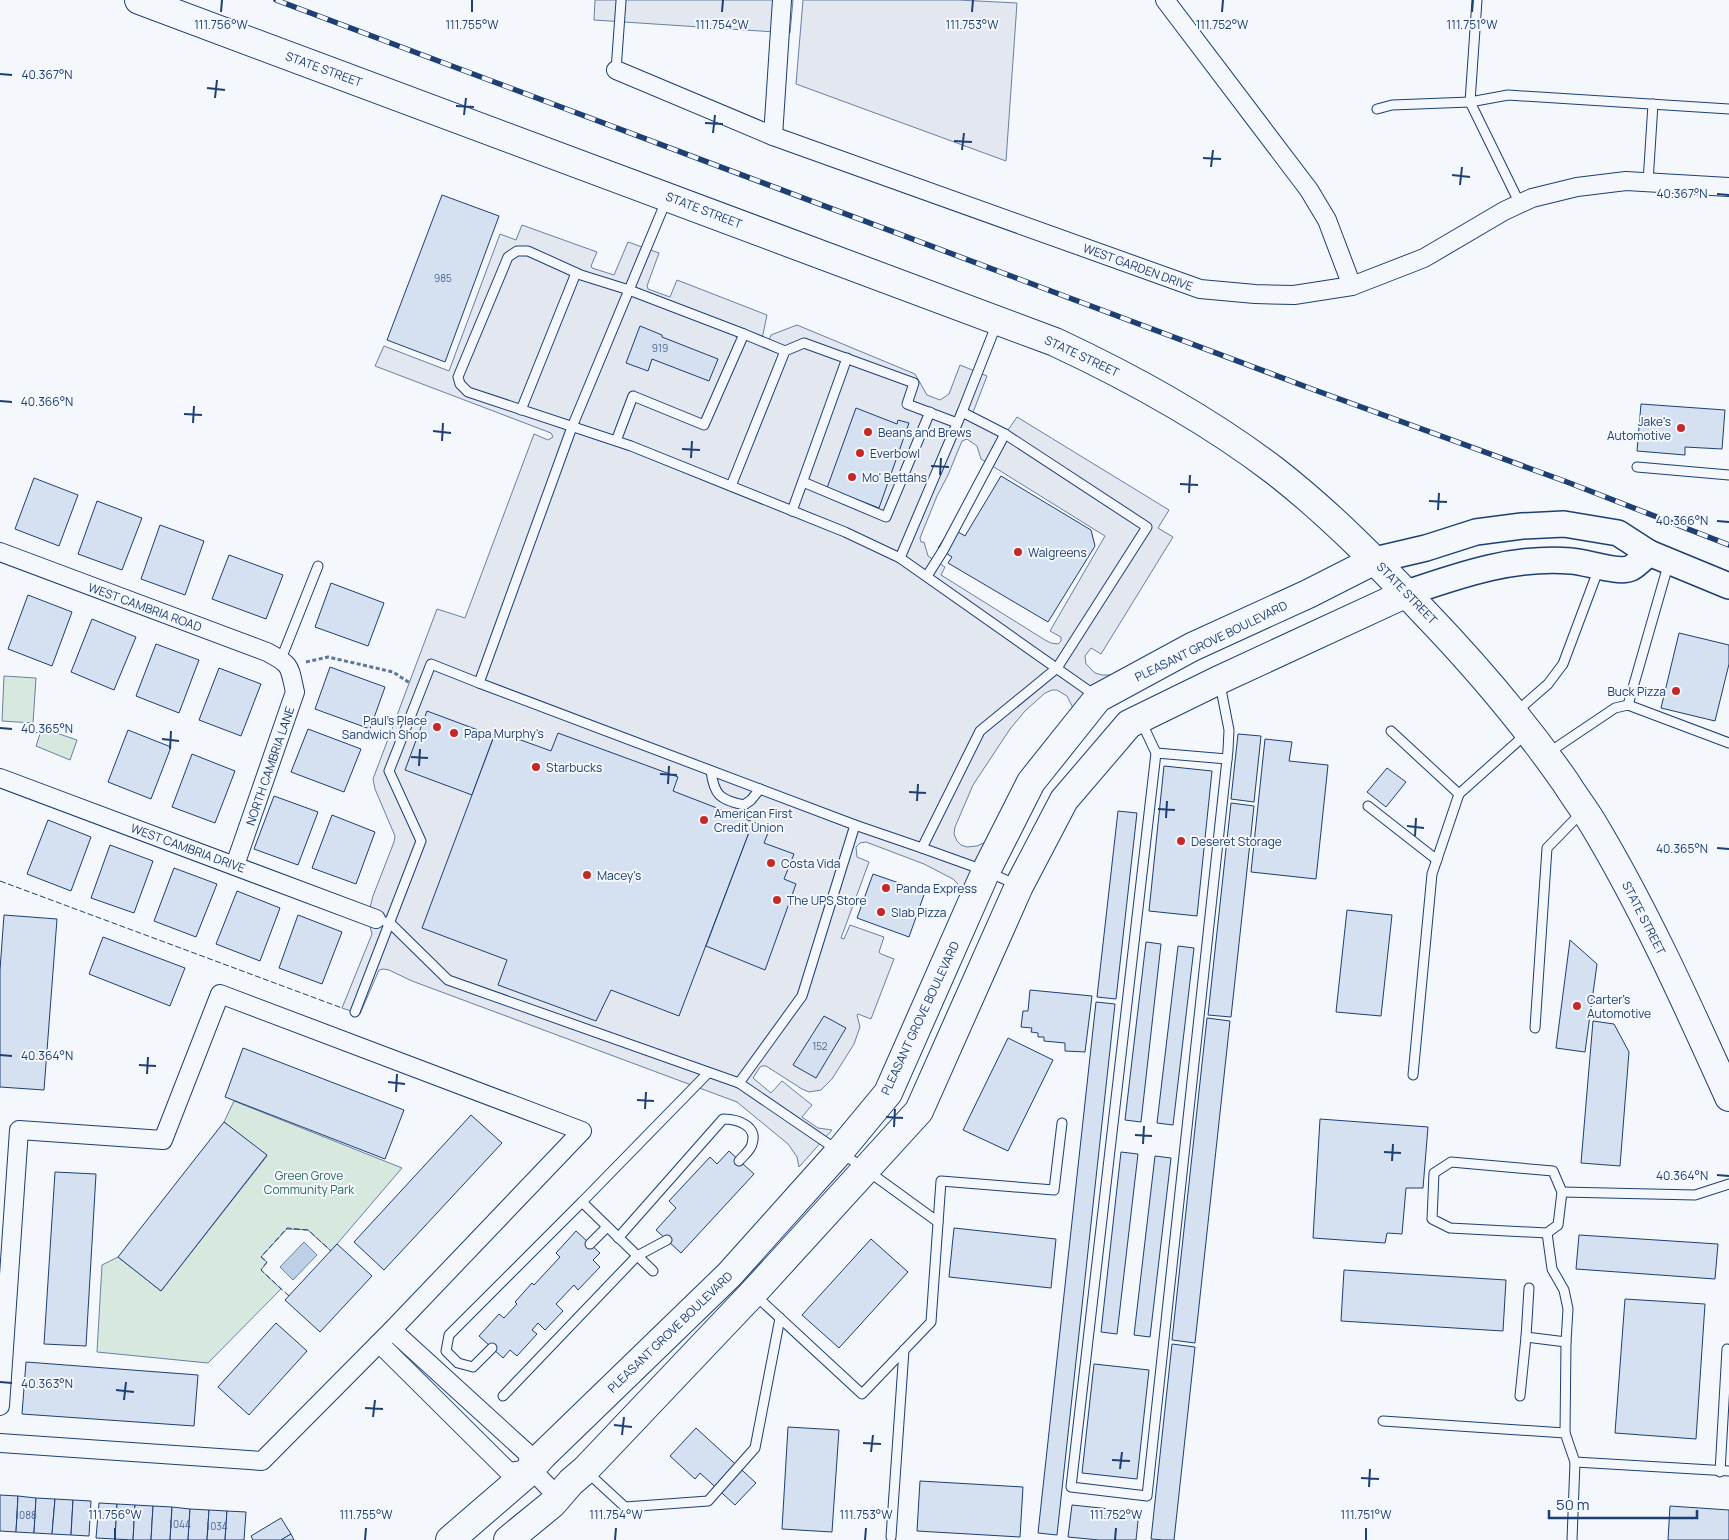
<svg xmlns="http://www.w3.org/2000/svg" width="1729" height="1540" font-family="Manrope,sans-serif">
  <style>
    .green { fill: #d7e8df; stroke: #687fa3 }
    .parking { fill: #e3e8f0; stroke: #687fa3; fill-rule: evenodd }
    .water { fill: #bed0e5; stroke: #687fa3 }
    .building { fill: #d5e0f0; stroke: #1d3f73 }
    .lines { fill: none; stroke-linecap: round; stroke-linejoin: round }
    .service-casing { stroke: #1d3f73; stroke-width: 11 }
    .minor-casing { stroke: #1d3f73; stroke-width: 20 }
    .secondary-casing { stroke: #1d3f73; stroke-width: 28 }
    .primary-casing { stroke: #1d3f73; stroke-width: 30 }
    .path { stroke: #5e769c; stroke-width: 3; stroke-dasharray: 4 2.5; stroke-linecap: butt }
    .service { stroke: #f4f7fb; stroke-width: 9 }
    .minor { stroke: #f4f7fb; stroke-width: 18 }
    .secondary { stroke: #f4f7fb; stroke-width: 25 }
    .primary { stroke: #f4f7fb; stroke-width: 28 }
    .rail-casing { stroke: #1d3f73; stroke-width: 5.5 }
    .rail { stroke: #f4f7fb; stroke-width: 4; stroke-dasharray: 11; stroke-linecap: butt }
    .fence { stroke: #1d3f73; stroke-width: 1; stroke-dasharray: 6 2.5; stroke-linecap: butt }
    .ticks { fill: none; stroke: #1d3f73; stroke-width: 2 }
    .poi-dot { fill: #c62828; stroke: #f4f7fb; stroke-width: 2 }
    .labels { text-anchor: middle; dominant-baseline: central; stroke-width: 4; stroke-linejoin: round; paint-order: stroke }
    .number-label { font-size: 10px; fill: #4b6792 }
    .street-label { font-size: 12px; fill: #1d3f73; stroke: #f4f7fb }
    .poi-label { font-size: 12px; fill: #1d3f73; stroke: #f4f7fb; text-anchor: start }
    .park-label { font-size: 12px; fill: #2c6c60; stroke: #f4f7fb }
    .ticks-label { font-size: 12px; text-anchor: middle; fill: #1d3f73; stroke: #f4f7fb; stroke-width: 4; stroke-linejoin: round; paint-order: stroke }
  </style>
  <rect width="100%" height="100%" fill="#f4f7fb"/>
  <g class="green">
    <polygon points="4,676 36,678 33,723 2,721"/>
    <polygon points="42,728 77,740 70,760 36,746"/>
    <polygon points="234,1101 402,1168 331,1251 308,1230 287,1229 261,1257 267,1262 261,1270 281,1289 208,1363 97,1352 102,1265 118,1257 161,1291 267,1156 224,1122"/>
  </g>
  <g class="parking">
    <polygon points="595,0 793,0 790,33 594,20"/>
    <polygon points="803,0 958,0 1017,3 1006,161 796,84"/>
    <path d="M522,225L597,252L591,266L592,268L614,275L628,242L659,253L647,286L648,289L670,297L677,280L767,315L762,339L768,343L771,335L797,325L915,374L927,395L940,400L949,394L960,365L987,376L972,415L1008,430L1017,417L1169,510L1158,528L1173,537L1101,654L1091,648L1085,656L1086,664L1095,673L1102,675H1111L1118,671L1072,717L1073,708L1067,696L1057,690H1052L1045,693L1025,711L1010,729L973,785L955,827L954,834L957,841L961,845L967,847L977,846L988,841L964,896L963,889L953,879L924,864L866,842L860,843L856,847L857,857L869,862L841,938L844,939L850,925L884,937L879,952L881,954L894,959L871,1019L858,1014L857,1015L860,1027L854,1044L832,1079L821,1090L809,1092L802,1089L766,1066H762L760,1067L753,1078L771,1093L782,1081L812,1105L802,1117L818,1128L832,1130L799,1167L797,1157L788,1144L737,1102L412,981L389,970L383,969L379,970L360,1014L342,1008L372,934L370,926L366,923L373,896L394,842L395,836L375,789L373,779L437,609L465,618L534,434L548,440L553,437L551,433L375,366L384,346L449,371L500,234L516,240ZM967,439L977,446L981,459L1105,536L1050,631L1061,637V641L1058,644L1051,643L1045,640L941,575L945,567L928,556L924,542H921L920,538L937,496L948,475L962,441Z"/>
  </g>
  <polygon class="water" points="304,1242 317,1255 293,1280 280,1267"/>
  <g class="building">
    <polygon points="442,195 499,216 445,362 387,340"/>
    <polygon points="640,326 662,335 662,337 718,359 709,381 652,359 648,371 626,363"/>
    <polygon points="1641,404 1725,410 1722,449 1685,447 1685,455 1637,451"/>
    <polygon points="856,408 897,424 898,420 909,423 879,508 827,488"/>
    <polygon points="1001,476 1091,530 1095,546 1048,622 948,563 952,557 938,548 951,528 965,536"/>
    <polygon points="34,478 78,495 59,546 15,529"/>
    <polygon points="97,501 142,518 122,570 78,554"/>
    <polygon points="160,525 204,541 185,595 141,579"/>
    <polygon points="229,555 283,575 266,619 212,599"/>
    <polygon points="331,583 384,603 368,646 315,627"/>
    <polygon points="28,595 72,612 52,666 8,649"/>
    <polygon points="92,619 136,637 114,690 71,672"/>
    <polygon points="1679,633 1729,645 1729,664 1715,721 1661,708"/>
    <polygon points="156,644 199,660 179,713 136,696"/>
    <polygon points="330,667 385,687 370,729 315,709"/>
    <polygon points="219,668 261,684 241,736 199,720"/>
    <polygon points="427,711 494,736 472,795 405,770"/>
    <polygon points="308,729 361,749 344,792 291,772"/>
    <polygon points="128,730 171,747 151,799 108,782"/>
    <polygon points="496,731 551,751 558,733 678,777 673,791 753,822 679,1016 611,990 596,1021 498,985 507,960 422,928"/>
    <polygon points="1238,734 1261,736 1254,802 1231,799"/>
    <polygon points="1265,739 1292,742 1289,761 1328,765 1316,879 1251,872"/>
    <polygon points="192,754 235,771 215,823 172,807"/>
    <polygon points="1164,766 1212,771 1197,916 1149,911"/>
    <polygon points="1387,768 1406,782 1386,807 1367,792"/>
    <polygon points="274,796 318,812 298,865 254,849"/>
    <polygon points="1231,803 1254,806 1231,1017 1208,1015"/>
    <polygon points="1118,811 1137,813 1116,999 1097,997"/>
    <polygon points="332,815 375,832 356,884 312,868"/>
    <polygon points="48,820 91,837 71,891 27,874"/>
    <polygon points="753,822 770,828 764,843 794,854 784,879 796,884 765,970 706,946"/>
    <polygon points="110,845 153,861 134,913 91,898"/>
    <polygon points="174,868 217,884 196,937 154,921"/>
    <polygon points="873,874 925,892 909,937 857,918"/>
    <polygon points="237,891 280,908 260,961 216,944"/>
    <polygon points="1347,910 1392,915 1381,1016 1336,1012"/>
    <polygon points="4,915 57,919 44,1090 0,1087 0,970"/>
    <polygon points="298,915 342,932 322,984 279,968"/>
    <polygon points="103,937 185,968 170,1006 89,974"/>
    <polygon points="1570,940 1597,964 1585,1052 1556,1048"/>
    <polygon points="1146,942 1161,944 1141,1122 1125,1120"/>
    <polygon points="1178,946 1194,948 1173,1125 1157,1123"/>
    <polygon points="1030,990 1092,996 1085,1052 1065,1051 1065,1043 1044,1041 1044,1037 1038,1037 1038,1033 1031,1032 1032,1028 1021,1027 1023,1011 1028,1011"/>
    <polygon points="1096,1002 1115,1004 1057,1535 1038,1533"/>
    <polygon points="824,1016 846,1028 816,1078 793,1065"/>
    <polygon points="1207,1018 1230,1021 1195,1343 1172,1340"/>
    <polygon points="1593,1021 1614,1024 1629,1052 1620,1166 1581,1163"/>
    <polygon points="1008,1038 1053,1060 1008,1151 963,1130"/>
    <polygon points="243,1048 404,1110 385,1159 225,1097"/>
    <polygon points="471,1115 502,1143 384,1270 354,1242"/>
    <polygon points="1320,1119 1428,1127 1423,1188 1406,1188 1402,1234 1387,1233 1385,1243 1313,1238"/>
    <polygon points="224,1122 267,1155 161,1291 118,1257"/>
    <polygon points="729,1151 754,1174 681,1253 656,1230 676,1208 669,1201 710,1157 717,1164"/>
    <polygon points="1121,1152 1138,1154 1117,1334 1101,1332"/>
    <polygon points="1155,1156 1171,1158 1150,1337 1134,1335"/>
    <polygon points="55,1172 96,1174 86,1346 44,1344"/>
    <polygon points="954,1228 1056,1239 1051,1288 949,1277"/>
    <polygon points="576,1231 600,1253 593,1260 600,1267 578,1290 574,1285 556,1304 563,1311 545,1330 538,1323 532,1330 537,1334 517,1356 510,1350 503,1358 479,1336 499,1314 504,1318 517,1304 515,1302 532,1283 534,1285 560,1257 556,1253"/>
    <polygon points="1579,1235 1718,1244 1715,1279 1576,1269"/>
    <polygon points="871,1239 908,1272 839,1348 802,1315"/>
    <polygon points="337,1244 372,1276 320,1332 285,1300"/>
    <polygon points="1344,1270 1506,1280 1503,1331 1341,1321"/>
    <polygon points="1625,1299 1705,1304 1696,1439 1615,1433"/>
    <polygon points="276,1323 307,1351 249,1415 218,1387"/>
    <polygon points="1172,1344 1195,1347 1174,1540 1164,1540 1151,1539"/>
    <polygon points="26,1362 198,1375 194,1426 22,1414"/>
    <polygon points="1094,1364 1149,1370 1137,1479 1082,1473"/>
    <polygon points="788,1427 839,1430 832,1532 782,1529"/>
    <polygon points="696,1428 756,1483 735,1505 700,1473 695,1479 670,1456"/>
    <polygon points="920,1481 1023,1487 1020,1537 917,1531"/>
    <polygon points="0,1495 18,1496 16,1532 0,1531"/>
    <polygon points="18,1496 36,1498 34,1533 16,1532"/>
    <polygon points="36,1498 55,1499 52,1534 34,1533"/>
    <polygon points="55,1499 73,1500 71,1535 52,1534"/>
    <polygon points="73,1500 91,1501 89,1536 71,1535"/>
    <polygon points="99,1503 117,1504 115,1539 96,1538"/>
    <polygon points="117,1504 135,1505 133,1540 115,1539"/>
    <polygon points="135,1505 153,1506 151,1540 133,1540"/>
    <polygon points="1072,1505 1139,1512 1136,1540 1099,1540 1068,1537"/>
    <polygon points="153,1506 172,1507 170,1540 151,1540"/>
    <polygon points="1670,1506 1729,1510 1729,1540 1668,1540"/>
    <polygon points="172,1507 190,1509 188,1540 170,1540"/>
    <polygon points="190,1509 209,1510 207,1540 188,1540"/>
    <polygon points="209,1510 227,1511 225,1540 207,1540"/>
    <polygon points="227,1511 246,1512 244,1540 225,1540"/>
    <polygon points="281,1518 291,1534 281,1540 253,1540 251,1536"/>
    <polygon points="291,1534 294,1540 281,1540"/>
  </g>
  <g class="lines">
    <g class="service-casing">
      <g id="service">
        <polyline points="1477,0 1470,102 1520,204"/>
        <polyline points="616,70 621,1"/>
        <polyline points="1377,109 1392,105 1470,102 1508,95 1729,109"/>
        <polyline points="1648,182 1653,104"/>
        <polyline points="666,201 572,427 479,683 855,825 922,848 980,731 1057,668 1147,527 1005,434 962,412"/>
        <polyline points="785,351 804,343 914,383 907,404 957,423"/>
        <polyline points="521,410 576,273"/>
        <path d="M616,441L633,396L704,425L744,334L629,290L581,275L528,251H517L508,257L458,377L460,384L468,392C523,410 577,428 631,446L845,532L900,558L962,412L997,323"/>
        <polyline points="1637,467 1729,475"/>
        <polyline points="803,482 886,517 930,412"/>
        <polyline points="731,486 785,351 744,334"/>
        <polyline points="792,511 847,358"/>
        <polyline points="900,558 1096,696"/>
        <polyline points="927,576 944,549 1005,434"/>
        <polyline points="281,659 318,566"/>
        <polyline points="1628,705 1669,562"/>
        <polyline points="1516,712 1548,684 1563,664 1599,568"/>
        <polyline points="1141,721 1156,753 1071,1487 1147,1496 1228,750 1229,730 1220,684"/>
        <polyline points="1391,731 1459,794 1526,734"/>
        <polyline points="1156,753 1227,759"/>
        <polyline points="1548,753 1615,708 1628,705 1729,743"/>
        <path d="M711,771C714,795 720,800 744,805L751,800L760,789"/>
        <polyline points="1368,806 1437,860"/>
        <polyline points="855,825 802,996 739,1083 865,1169 938,1222"/>
        <polyline points="922,848 986,871 1017,885"/>
        <polyline points="386,922 390,923 448,980 739,1083"/>
        <polyline points="355,1012 421,841 389,771 431,664 479,683"/>
        <polyline points="1535,1028 1547,848 1582,812"/>
        <polyline points="1413,1075 1432,874 1459,794"/>
        <polygon points="1451,1162 1553,1171 1562,1192 1558,1225 1547,1233 1450,1228 1432,1219 1434,1173"/>
        <polyline points="1562,1192 1695,1195 1729,1184"/>
        <polyline points="1547,1233 1552,1269 1564,1290 1568,1309 1566,1342 1565,1433"/>
        <path d="M618,1238L723,1119C738,1119 758,1126 752,1144C751,1150 743,1156 739,1161"/>
        <polyline points="590,1244 607,1227"/>
        <polyline points="653,1271 582,1202 708,1073"/>
        <polyline points="1529,1288 1526,1337 1566,1342"/>
        <polyline points="755,1295 862,1394 931,1322 941,1181 1054,1190 1062,1123"/>
        <polyline points="492,1348 473,1367 458,1363 446,1351 449,1335 582,1202"/>
        <polyline points="503,1396 637,1256 667,1240"/>
        <polyline points="1520,1396 1526,1337"/>
        <polyline points="1383,1421 1565,1433 1575,1462 1729,1471"/>
        <polyline points="587,1472 625,1507 708,1501 755,1448 780,1318"/>
        <polyline points="1720,1472 1727,1349"/>
        <polyline points="891,1537 904,1350"/>
        <polyline points="1572,1540 1575,1462"/>
      </g>
    </g>
    <g class="minor-casing">
      <g id="minor">
        <polyline points="1165,0 1309,190 1327,220 1352,286"/>
        <polyline points="616,70 773,136 1200,289 1255,294 1294,295 1352,286 1424,258 1504,211 1532,198 1577,187 1626,181 1729,187"/>
        <polyline points="773,136 782,0"/>
        <path d="M0,552L267,652C292,665 289,666 295,692L235,865"/>
        <polyline points="0,778 376,919"/>
        <polyline points="392,1330 527,1453 531,1469 558,1497"/>
        <polyline points="379,1343 509,1472 530,1469"/>
        <polyline points="0,1406 19,1130 163,1140 220,994 582,1131 392,1330 262,1461 0,1443"/>
      </g>
    </g>
    <g class="secondary-casing">
      <g id="secondary">
        <polyline points="1375,560 1426,548 1476,532 1522,526 1564,524 1618,533 1649,553 1729,586"/>
        <path d="M1407,593C1460,575 1514,556 1571,561C1587,562 1619,574 1631,568C1638,564 1643,558 1649,553"/>
      </g>
    </g>
    <g class="primary-casing">
      <g id="primary">
        <path d="M139,0L1055,342C1132,378 1207,419 1275,471C1329,513 1376,561 1423,611C1475,665 1523,721 1566,783C1574,796 1584,809 1592,822C1645,910 1687,1004 1729,1097"/>
        <polyline points="450,1540 523,1477 542,1456 729,1275 840,1151 888,1093 986,871 1031,782 1098,698 1192,647 1308,594 1375,560"/>
        <polyline points="508,1540 552,1504 571,1482 585,1470 753,1293 919,1111 1019,886 1064,800 1129,724 1219,680 1407,593"/>
      </g>
    </g>
    <polyline class="path" points="306,662 328,657 393,672 410,683"/>
    <use href="#service" class="service"/>
    <use href="#minor" class="minor"/>
    <use href="#secondary" class="secondary"/>
    <use href="#primary" class="primary"/>
    <g class="rail-casing">
      <polyline id="rail" points="276,0 1312,389 1567,482 1729,545"/>
    </g>
    <use href="#rail" class="rail"/>
    <g class="fence">
      <polyline points="0,881 342,1008"/>
      <polyline points="289,1296 261,1270 267,1262 261,1257 287,1228 308,1230 331,1251"/>
    </g>
  </g>
  <path class="ticks" d="M221,12L222,0M472,12V0M722,12L723,0M972,12L973,0M1222,12L1223,0M1472,12L1473,0M0,74L12,75M207,88L225,90M215,98L217,80M456,106L474,107M464,115L466,98M705,123L723,124M713,133L715,115M954,141L972,142M962,150L964,133M1203,158L1221,159M1211,167L1213,150M1452,175L1470,177M1460,185L1462,167M1717,194L1729,195M0,401L12,402M184,414L202,415M193,423L194,406M433,431L451,433M442,441L443,423M682,449L700,450M691,458L692,441M931,466L949,467M940,475L941,458M1180,484L1198,485M1189,493L1190,475M1429,501L1447,502M1438,510L1439,493M1717,521L1729,522M0,728L12,729M162,739L179,741M170,749L171,731M411,757L428,758M419,766L420,749M660,774L677,775M668,784L669,766M909,792L926,793M917,801L918,784M1158,809L1175,810M1166,818L1167,801M1407,826L1424,828M1415,836L1416,818M1717,848L1729,849M0,1055L12,1056M139,1065L156,1066M147,1074L148,1057M388,1082L405,1084M396,1092L397,1074M637,1100L654,1101M645,1109L646,1092M886,1117L903,1118M894,1127L895,1109M1135,1135L1152,1136M1143,1144L1144,1126M1384,1152L1401,1153M1392,1161L1393,1144M1717,1175L1729,1176M0,1382L12,1383M116,1390L134,1392M124,1400L126,1382M365,1408L383,1409M373,1417L375,1400M614,1425L632,1427M622,1435L624,1417M863,1443L881,1444M871,1452L873,1435M1112,1460L1130,1461M1120,1469L1122,1452M1361,1478L1379,1479M1369,1487L1370,1469M115,1540V1528M365,1540L366,1528M615,1540L616,1528M865,1540L866,1528M1115,1540L1116,1528M1366,1540V1528"/>
  <g class="poi-dot">
    <circle cx="1681" cy="428" r="5"/>
    <circle cx="868" cy="432" r="5"/>
    <circle cx="860" cy="453" r="5"/>
    <circle cx="852" cy="477" r="5"/>
    <circle cx="1018" cy="552" r="5"/>
    <circle cx="1676" cy="691" r="5"/>
    <circle cx="437" cy="727" r="5"/>
    <circle cx="454" cy="733" r="5"/>
    <circle cx="536" cy="767" r="5"/>
    <circle cx="704" cy="820" r="5"/>
    <circle cx="1181" cy="841" r="5"/>
    <circle cx="771" cy="863" r="5"/>
    <circle cx="587" cy="875" r="5"/>
    <circle cx="886" cy="888" r="5"/>
    <circle cx="777" cy="900" r="5"/>
    <circle cx="881" cy="912" r="5"/>
    <circle cx="1577" cy="1006" r="5"/>
  </g>
  <g class="labels">
    <g class="number-label">
      <text x="443" y="278">985</text>
      <text x="660" y="348">919</text>
      <text x="820" y="1046">152</text>
      <text x="26" y="1515">1088</text>
      <text x="180" y="1524">1044</text>
      <text x="217" y="1526">1034</text>
    </g>
    <g class="street-label">
      <text transform="translate(324 69) rotate(20)">STATE STREET</text>
      <text transform="translate(704 210) rotate(21)">STATE STREET</text>
      <text transform="translate(1138 267) rotate(20)">WEST GARDEN DRIVE</text>
      <text transform="translate(1082 356) rotate(25)">STATE STREET</text>
      <text transform="translate(1407 593) rotate(46)">STATE STREET</text>
      <text transform="translate(145 607) rotate(20)">WEST CAMBRIA ROAD</text>
      <text transform="translate(1211 641) rotate(-26)">PLEASANT GROVE BOULEVARD</text>
      <text transform="translate(270 766) rotate(-71)">NORTH CAMBRIA LANE</text>
      <text transform="translate(188 848) rotate(20)">WEST CAMBRIA DRIVE</text>
      <text transform="translate(1644 918) rotate(63)">STATE STREET</text>
      <text transform="translate(920 1018) rotate(-65)">PLEASANT GROVE BOULEVARD</text>
      <text transform="translate(670 1332) rotate(-44)">PLEASANT GROVE BOULEVARD</text>
    </g>
    <g class="poi-label">
      <text x="1671" y="421" text-anchor="end">Jake's<tspan x="1671" dy="14">Automotive</tspan></text>
      <text x="878" y="432">Beans and Brews</text>
      <text x="870" y="453">Everbowl</text>
      <text x="862" y="477">Mo' Bettahs</text>
      <text x="1028" y="552">Walgreens</text>
      <text x="1666" y="691" text-anchor="end">Buck Pizza</text>
      <text x="427" y="720" text-anchor="end">Paul's Place<tspan x="427" dy="14">Sandwich Shop</tspan></text>
      <text x="464" y="733">Papa Murphy's</text>
      <text x="546" y="767">Starbucks</text>
      <text x="714" y="813">American First<tspan x="714" dy="14">Credit Union</tspan></text>
      <text x="1191" y="841">Deseret Storage</text>
      <text x="781" y="863">Costa Vida</text>
      <text x="597" y="875">Macey's</text>
      <text x="896" y="888">Panda Express</text>
      <text x="787" y="900">The UPS Store</text>
      <text x="891" y="912">Slab Pizza</text>
      <text x="1587" y="999">Carter's<tspan x="1587" dy="14">Automotive</tspan></text>
    </g>
    <g class="park-label">
      <text x="309" y="1175">Green Grove<tspan x="309" dy="14">Community Park</tspan></text>
    </g>
  </g>
  <g class="ticks-label">
    <text x="221" y="29">111.756°W</text>
    <text x="472" y="29">111.755°W</text>
    <text x="722" y="29">111.754°W</text>
    <text x="972" y="29">111.753°W</text>
    <text x="1222" y="29">111.752°W</text>
    <text x="1472" y="29">111.751°W</text>
    <text x="47" y="79">40.367°N</text>
    <text x="1682" y="198">40.367°N</text>
    <text x="47" y="406">40.366°N</text>
    <text x="1682" y="525">40.366°N</text>
    <text x="47" y="733">40.365°N</text>
    <text x="1682" y="853">40.365°N</text>
    <text x="47" y="1060">40.364°N</text>
    <text x="1682" y="1180">40.364°N</text>
    <text x="47" y="1388">40.363°N</text>
    <text x="115" y="1519">111.756°W</text>
    <text x="366" y="1519">111.755°W</text>
    <text x="616" y="1519">111.754°W</text>
    <text x="866" y="1519">111.753°W</text>
    <text x="1116" y="1519">111.752°W</text>
    <text x="1366" y="1519">111.751°W</text>
  </g>
  <path d="M1549 1510v8h148v-8" fill="none" stroke="#1d3f73" stroke-width="2.5"/>
  <text x="1556" y="1510" font-size="15" fill="#1d3f73" stroke="#f4f7fb" stroke-width="4" paint-order="stroke">50 m</text>
</svg>
